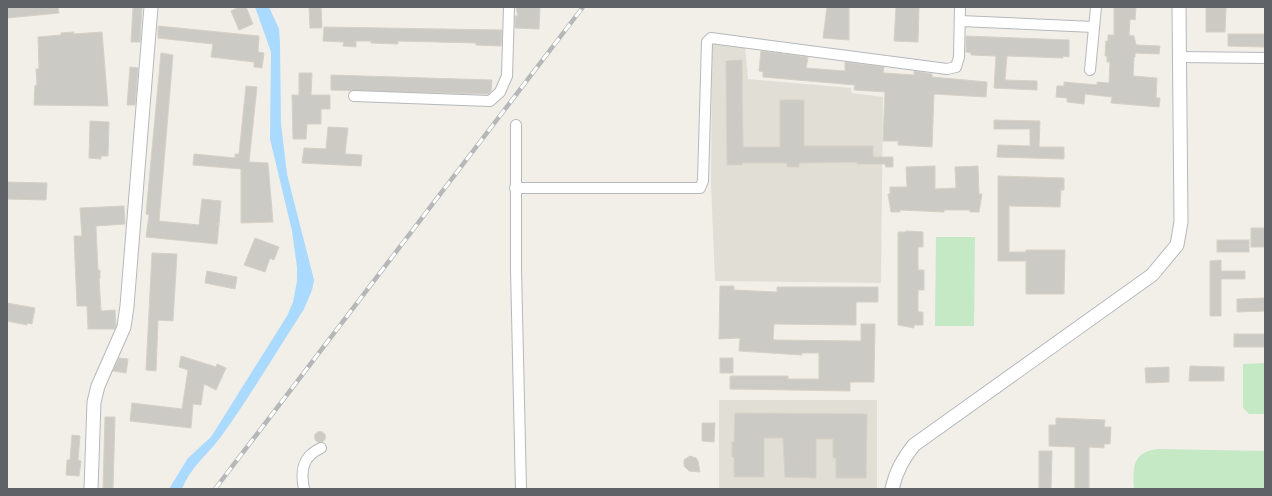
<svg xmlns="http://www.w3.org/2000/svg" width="1272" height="496" font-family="Lato,sans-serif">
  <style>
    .education { fill: #e1ded6 }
    .green { fill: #c5e8c5 }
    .water { fill: #aadaff }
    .building { fill: #cccac5; stroke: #d6d1c6 }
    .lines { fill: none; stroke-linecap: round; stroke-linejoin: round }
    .minor-casing { stroke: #b5b8bc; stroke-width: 12 }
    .tertiary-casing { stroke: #b5b8bc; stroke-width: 15 }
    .minor { stroke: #fff; stroke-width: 10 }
    .tertiary { stroke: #fff; stroke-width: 13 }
    .rail-casing { stroke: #b6b7b8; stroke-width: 4.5 }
    .rail { stroke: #fff; stroke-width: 3; stroke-dasharray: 9; stroke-linecap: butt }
  </style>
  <rect width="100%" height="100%" fill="#f1efe8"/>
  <g class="education">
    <polygon points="712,44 745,47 748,79 851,88 852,93 883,97 881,283 715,281 711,184"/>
    <rect x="719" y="400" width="158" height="89"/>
  </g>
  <g class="green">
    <polygon points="936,237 975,237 974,326 935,326"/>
    <polygon points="1265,363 1265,414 1249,414 1243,407 1243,364"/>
    <path d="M1158,449L1265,451V489H1134C1133,467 1132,452 1158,449Z"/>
  </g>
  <path class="water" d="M255,7H269L279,29L280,43L281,124L287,174L314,280L312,290L304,309C276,352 250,397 220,438C207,455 190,468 182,489H169L188,458L211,437L287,316L293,302L297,281V267L292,231L270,139L271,52Z"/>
  <g class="building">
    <polygon points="7,7 58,7 59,13 7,18"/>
    <polygon points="133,7 142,7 140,42 131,42"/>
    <polygon points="239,7 246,7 253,24 239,30 231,11"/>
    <polygon points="309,7 321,7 322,28 310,28"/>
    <polygon points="516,7 540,7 539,29 515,28 515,16 518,16"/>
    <polygon points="827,7 849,7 849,40 823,38"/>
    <polygon points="896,7 919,7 918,42 894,41"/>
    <polygon points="1114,7 1136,7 1135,20 1130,19 1129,35 1134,36 1136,45 1160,46 1159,54 1135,53 1135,57 1134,57 1133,76 1157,78 1156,98 1160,98 1159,107 1111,103 1112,97 1085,94 1084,104 1067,102 1067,98 1056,97 1057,86 1064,86 1064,82 1097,85 1097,82 1109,83 1110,62 1107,62 1107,56 1105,56 1106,41 1108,41 1108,35 1114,35"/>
    <polygon points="1208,7 1226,7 1225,32 1206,32 1206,8"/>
    <polygon points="158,26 259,36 258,52 264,53 262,68 254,67 254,62 211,57 213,44 158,38"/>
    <polygon points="324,27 502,30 501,46 476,45 476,43 398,41 398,44 371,43 371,41 356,41 356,47 343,46 344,42 323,41"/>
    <polygon points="74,32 74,34 102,32 108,106 34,105 35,85 37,86 36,69 39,69 38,37 61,35 61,33"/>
    <polygon points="1228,34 1265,34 1265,47 1228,46"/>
    <polygon points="966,36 1069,40 1069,57 1063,56 1063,58 1007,56 1005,80 1037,81 1037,90 994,88 996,56 971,55 971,53 966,52"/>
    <polygon points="761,51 808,57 806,68 845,71 845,62 884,67 883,73 914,75 914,71 932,74 932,77 987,82 986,97 934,94 932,147 898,145 898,141 883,141 885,92 854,90 855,85 763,77 763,72 759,71"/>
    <polygon points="161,53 173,55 159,221 199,225 202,199 221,201 219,224 216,224 219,224 217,244 146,237 149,215 146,214"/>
    <polygon points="742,60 743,147 780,147 780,100 804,100 804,146 873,146 873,157 893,157 893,167 886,167 885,164 857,164 857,162 799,163 799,167 787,167 787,163 742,163 742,165 727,165 726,61"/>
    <polygon points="130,67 138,68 135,105 127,105"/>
    <polygon points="299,73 312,73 311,95 330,95 330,109 321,109 321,124 307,124 306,139 293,139 292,95 299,95"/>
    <polygon points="331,75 492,80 491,91 488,94 331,90"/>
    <polygon points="246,86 257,87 249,162 268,163 273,222 241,223 241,169 193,165 194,154 235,158 235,154 239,154"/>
    <polygon points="994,120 1040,121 1039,147 1064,147 1064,159 997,157 998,145 1030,146 1030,129 994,129"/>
    <polygon points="90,121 109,122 108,156 101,156 101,159 89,158"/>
    <polygon points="328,127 348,128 345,154 362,155 361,166 302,163 304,148 326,149"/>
    <polygon points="935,166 935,189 956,188 955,167 978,166 979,194 982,194 979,212 970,212 970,210 944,210 944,212 900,210 900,212 891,212 888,194 890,194 890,187 907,187 906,167"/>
    <polygon points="998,176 1064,178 1064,190 1061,190 1060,207 1009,206 1009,252 1026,252 1026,250 1065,250 1064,294 1026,294 1026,261 998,261"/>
    <polygon points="7,182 47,183 46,200 7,199"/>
    <polygon points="124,206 125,224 96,226 98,270 100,270 100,278 99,278 101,311 115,310 116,326 115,329 88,329 87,306 77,306 74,236 82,236 80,208"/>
    <rect x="1251" y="228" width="14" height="19"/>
    <polygon points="906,231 923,232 923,247 918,247 918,270 924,270 924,290 918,290 918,312 923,312 923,325 914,325 914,328 898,325 898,232 906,232"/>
    <polygon points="255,238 279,247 274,260 270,258 265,272 244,265"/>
    <rect x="1217" y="240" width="32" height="12"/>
    <polygon points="152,253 177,254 173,321 158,320 156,371 146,370"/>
    <polygon points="1221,260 1221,271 1245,271 1245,279 1221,279 1221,316 1210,316 1210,261"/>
    <polygon points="207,271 237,277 235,289 205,283"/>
    <polygon points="720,286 734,286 734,290 777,292 777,287 878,287 878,302 856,302 856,325 774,324 773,340 861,341 861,324 875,324 874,382 850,382 850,391 730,389 730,376 788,376 788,379 819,379 819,353 802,353 802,355 739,351 740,338 719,339"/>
    <polygon points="1265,298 1265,311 1237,312 1237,299"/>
    <polygon points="7,303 35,308 32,324 27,323 27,325 7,321"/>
    <rect x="1234" y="334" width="31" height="13"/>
    <polygon points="181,356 216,367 217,364 226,368 216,390 204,384 201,405 193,404 191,428 130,421 132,403 182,409 188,370 179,367"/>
    <polygon points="119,358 128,359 126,373 113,371"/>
    <rect x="720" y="358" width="13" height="15"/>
    <polygon points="1190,366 1224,367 1224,381 1189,381"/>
    <polygon points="1169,367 1169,382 1146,383 1145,368"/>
    <polygon points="735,413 867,414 866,478 836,478 836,458 833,458 833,439 816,439 816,478 785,477 783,438 764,438 764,477 734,477 734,457 732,457 732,442 734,442"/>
    <polygon points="105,417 115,417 113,489 103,489"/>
    <polygon points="1056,418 1105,420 1104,427 1111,427 1110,444 1104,444 1104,448 1089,447 1089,489 1075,489 1075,447 1049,446 1049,425 1056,425"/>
    <polygon points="702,423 715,423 714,442 702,441"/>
    <circle cx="320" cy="437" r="5.5"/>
    <polygon points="72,435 80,436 78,460 81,461 79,476 66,475 67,460 70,460"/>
    <polygon points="1039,451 1052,451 1051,489 1039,489"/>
    <polygon points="690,456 696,458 698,461 700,472 689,471 684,466 684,460"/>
  </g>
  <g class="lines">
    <g class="minor-casing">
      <g id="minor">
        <polyline points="960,21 1094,27"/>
        <polyline points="1179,57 1265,58"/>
        <polyline points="1090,70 1096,7"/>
        <polyline points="354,96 490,101 500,92 507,76 509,7"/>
        <polyline points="516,125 516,269 521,489"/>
        <polyline points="515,188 700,188 703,181 707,42 711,38 947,69 956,67 959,57 960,7"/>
        <path d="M304,489C300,470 303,456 321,448"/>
      </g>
    </g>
    <g class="tertiary-casing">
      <g id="tertiary">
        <polyline points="91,489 94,402 98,386 124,327 127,306 151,7"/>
        <path d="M892,489C896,471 903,459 914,445L1152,275L1177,245L1181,222L1179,7"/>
      </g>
    </g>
    <use href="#minor" class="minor"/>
    <use href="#tertiary" class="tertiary"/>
    <g class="rail-casing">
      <polyline id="rail" points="215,489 583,7"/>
    </g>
    <use href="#rail" class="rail"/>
  </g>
  <rect width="1272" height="496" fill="none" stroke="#5f6368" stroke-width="16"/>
</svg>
